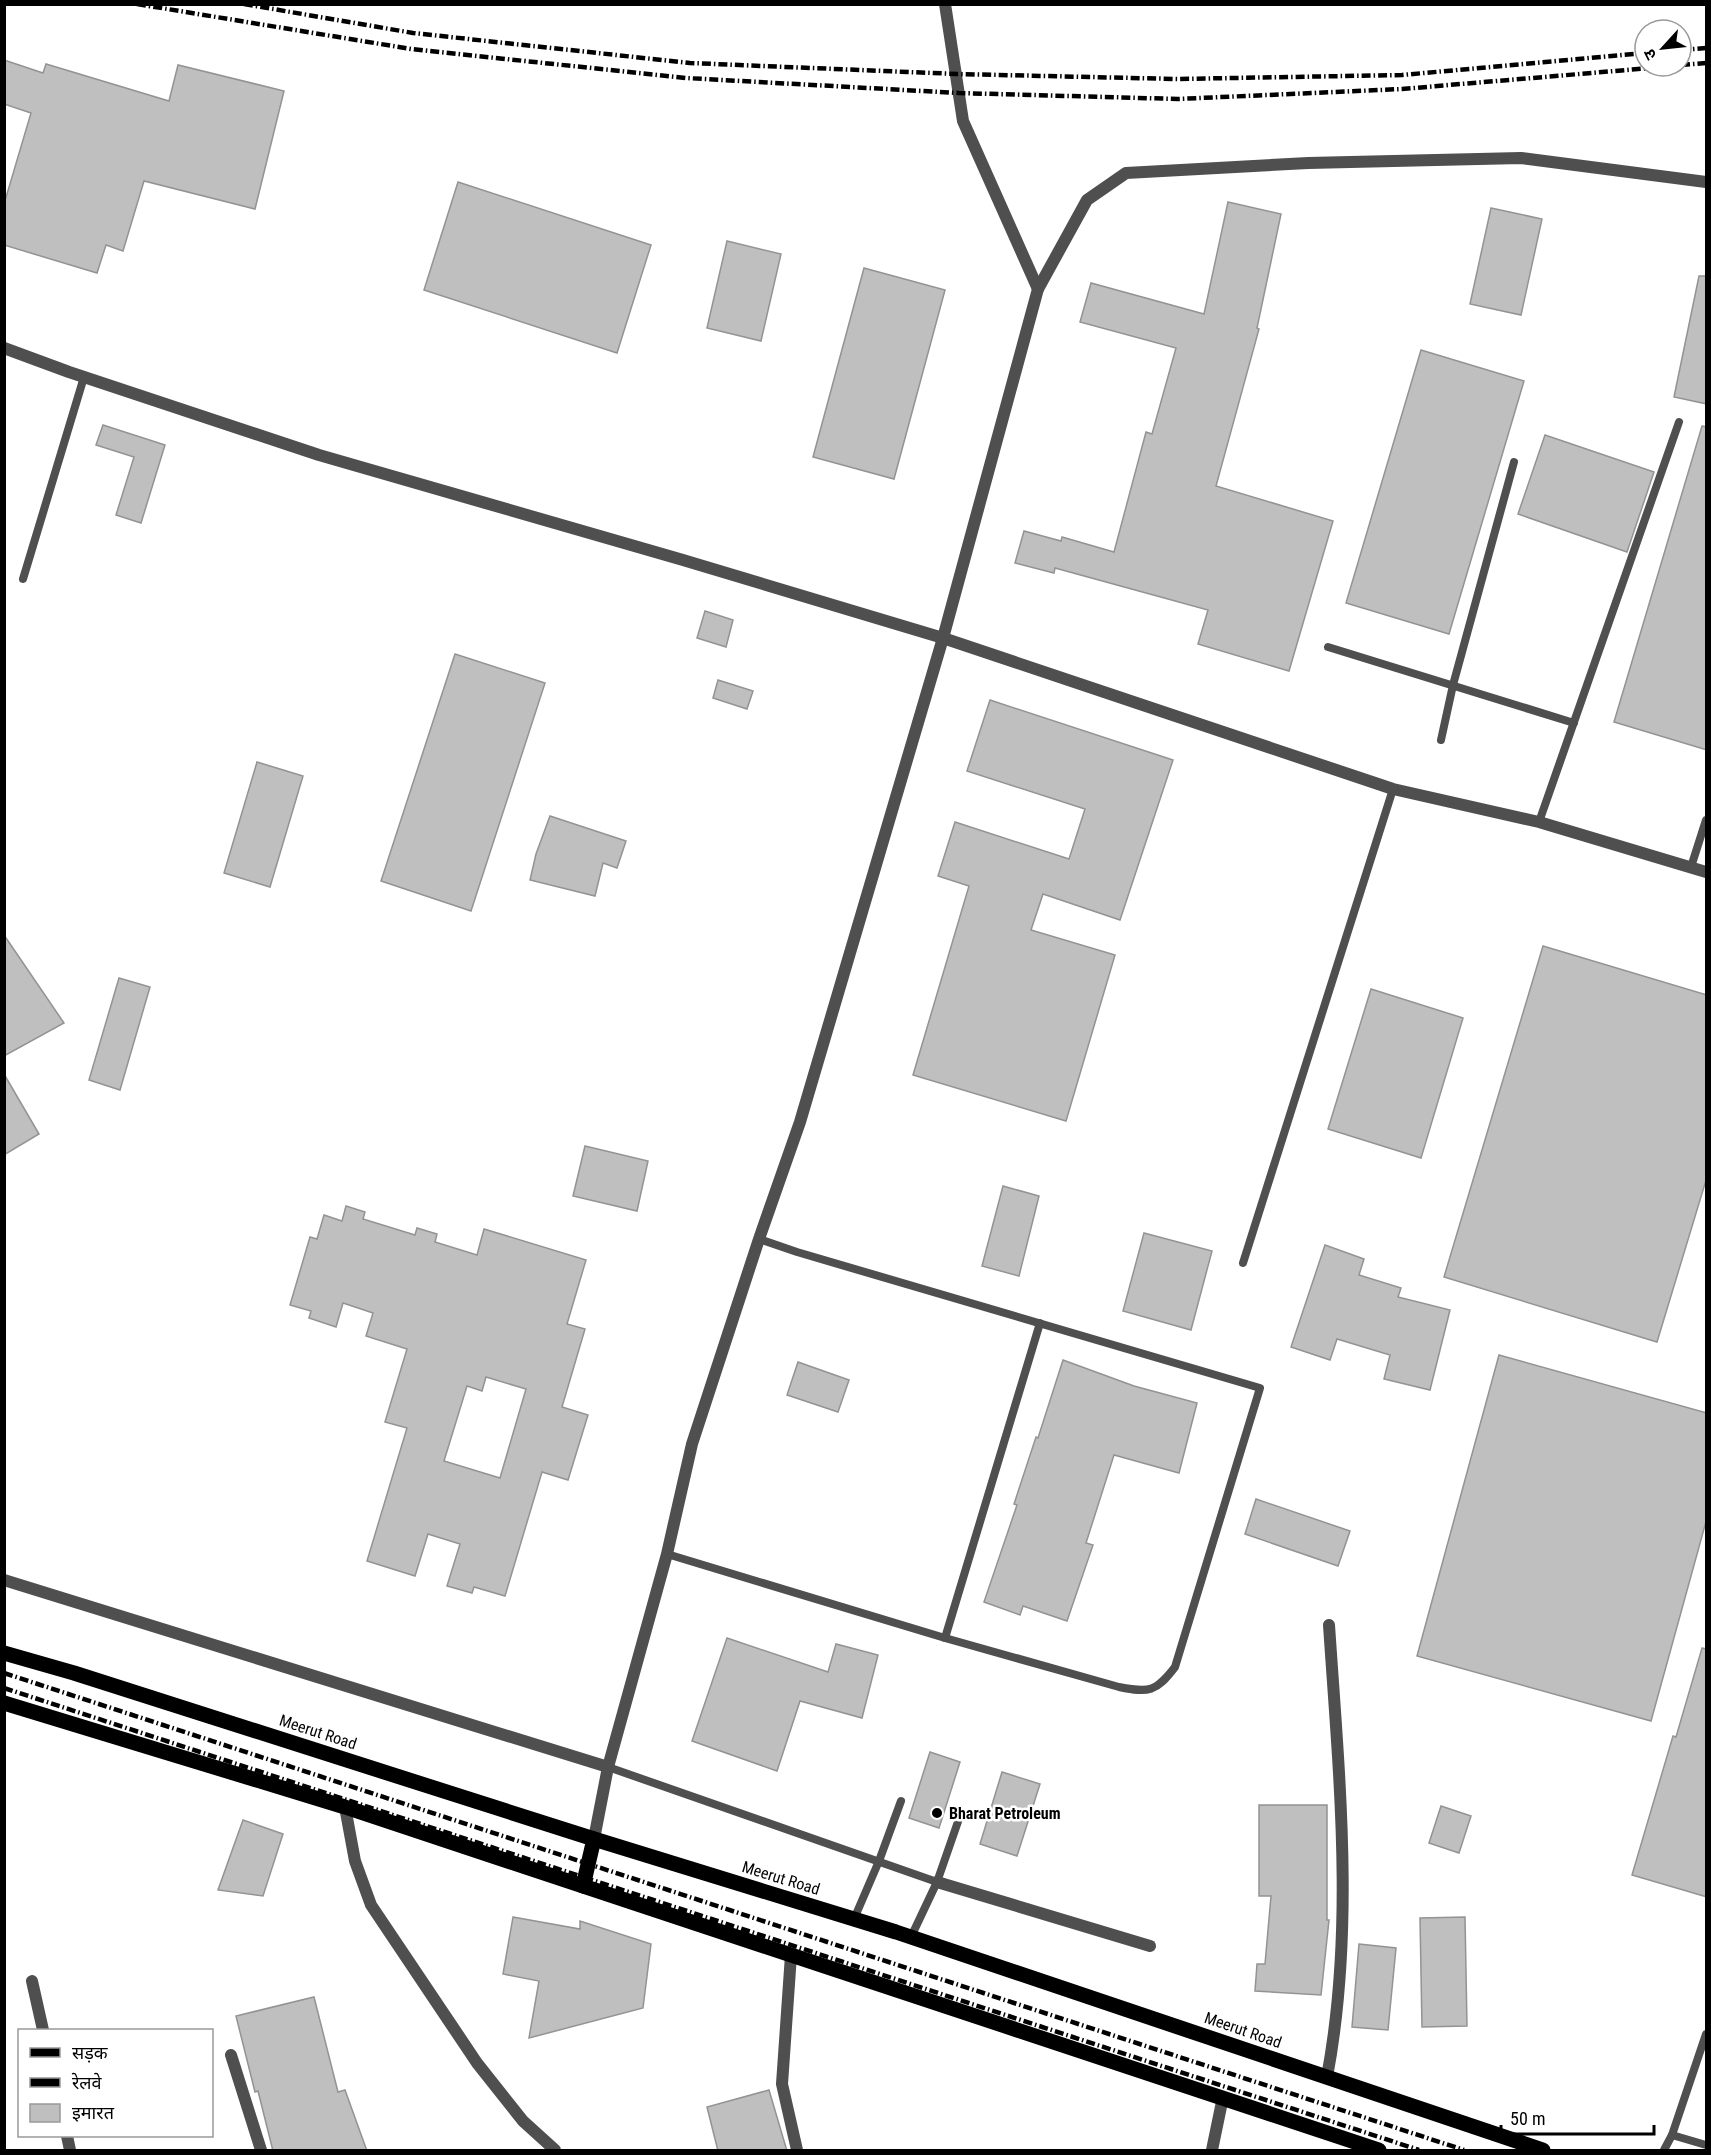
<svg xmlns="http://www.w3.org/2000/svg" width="1711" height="2155" font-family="'Roboto Condensed','Noto Sans Devanagari',sans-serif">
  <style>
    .building { fill: #bfbfbf; stroke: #939393; stroke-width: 1.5; fill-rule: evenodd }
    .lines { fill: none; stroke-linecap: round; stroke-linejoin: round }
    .service { stroke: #4f4f4f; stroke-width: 8 }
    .minor { stroke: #4f4f4f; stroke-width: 12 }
    .tertiary { stroke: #4f4f4f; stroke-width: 12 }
    .primary { stroke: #000; stroke-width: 15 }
    .rail { stroke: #000; stroke-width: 4.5; stroke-dasharray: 9 3 1.5 3; stroke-linecap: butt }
    .poi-dot { fill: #000; stroke: #fff; stroke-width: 2 }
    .labels { text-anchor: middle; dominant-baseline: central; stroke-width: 5; stroke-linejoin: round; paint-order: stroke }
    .street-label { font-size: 16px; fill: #000; stroke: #fff }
    .poi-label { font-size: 16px; font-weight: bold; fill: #000; stroke: #fff; text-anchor: start }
  </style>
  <rect width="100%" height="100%" fill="#fff"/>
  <g class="building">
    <polygon points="4,60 43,73 46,64 169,101 178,65 284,91 255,209 144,181 123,251 106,245 97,273 4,245 4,204 31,113 4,104"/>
    <polygon points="458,182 651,245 617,353 424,290"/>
    <polygon points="1228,202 1281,214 1257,328 1259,329 1216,486 1333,521 1289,671 1198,644 1208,610 1055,568 1054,573 1015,563 1024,531 1061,541 1062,537 1114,552 1146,432 1152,434 1176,348 1080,322 1091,283 1204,314"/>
    <polygon points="1491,208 1542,219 1521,315 1470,304"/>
    <polygon points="727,241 781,254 761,341 707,328"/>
    <polygon points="864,268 945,290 894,479 813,457"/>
    <polygon points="1699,276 1707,276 1707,404 1674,397"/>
    <polygon points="1421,350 1524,381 1449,634 1346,603"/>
    <polygon points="103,425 165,445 141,523 116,515 134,457 96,445"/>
    <polygon points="1702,426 1707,427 1707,750 1614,722"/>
    <polygon points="1545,435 1654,472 1627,552 1518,514"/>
    <polygon points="705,611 733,620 726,647 697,638"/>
    <polygon points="455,654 545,683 471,911 381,881"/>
    <polygon points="718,680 753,691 747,709 713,698"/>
    <polygon points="990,700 1173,760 1120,920 1043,894 1031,930 1115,955 1066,1121 913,1075 969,886 938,876 955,822 1069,859 1085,809 967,771"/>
    <polygon points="257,762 303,776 270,887 224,873"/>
    <polygon points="550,816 626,841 617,868 603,863 595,896 530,880 536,854"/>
    <polygon points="4,935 64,1023 4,1056"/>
    <polygon points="1543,946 1707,995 1707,1177 1657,1342 1444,1277"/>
    <polygon points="119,978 150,987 120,1090 89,1080"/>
    <polygon points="1371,989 1463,1018 1421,1158 1328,1129"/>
    <polygon points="4,1074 39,1134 4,1155"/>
    <polygon points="585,1146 648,1161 637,1211 573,1196"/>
    <polygon points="1003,1186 1039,1196 1019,1276 982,1266"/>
    <path d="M346,1206L365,1212L363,1219L415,1235L417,1228L437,1234L435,1242L477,1255L484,1229L586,1260L567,1324L585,1329L562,1407L588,1415L568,1480L542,1472L505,1596L474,1587L472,1593L447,1586L460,1544L428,1534L415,1576L367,1561L407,1428L385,1422L407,1349L366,1336L373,1313L343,1303L336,1327L309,1318L311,1311L290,1305L310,1237L317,1239L324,1215L342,1221ZM486,1377L526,1389L500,1478L444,1461L467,1386L482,1391Z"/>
    <polygon points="1144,1233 1212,1251 1191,1330 1123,1311"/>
    <polygon points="1325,1245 1364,1259 1359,1275 1401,1288 1398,1297 1450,1310 1430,1390 1384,1379 1390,1355 1337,1339 1330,1360 1291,1347"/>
    <polygon points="1499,1355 1707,1413 1707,1518 1651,1721 1417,1656"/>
    <polygon points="1063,1360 1134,1386 1197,1403 1179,1473 1114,1455 1086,1543 1093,1545 1067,1621 1023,1606 1020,1615 984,1602 1017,1505 1014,1504 1036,1437 1038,1438"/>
    <polygon points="798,1362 849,1380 838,1412 787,1395"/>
    <polygon points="1256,1499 1350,1531 1338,1566 1245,1534"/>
    <polygon points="727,1638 828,1672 836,1644 878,1655 862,1718 800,1701 777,1771 692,1741"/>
    <polygon points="1702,1648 1707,1649 1707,1897 1632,1875 1673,1736 1676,1737"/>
    <polygon points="930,1752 960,1762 939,1828 909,1818"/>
    <polygon points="1002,1772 1040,1784 1017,1856 980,1844"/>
    <polygon points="1259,1805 1327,1805 1327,1920 1329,1920 1321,1995 1255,1991 1257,1964 1265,1964 1271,1896 1259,1896"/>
    <polygon points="1441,1806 1471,1816 1459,1853 1429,1843"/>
    <polygon points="243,1820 283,1834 263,1896 218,1890"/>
    <polygon points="513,1917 580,1929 580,1921 651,1944 643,2008 529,2038 539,1981 503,1974"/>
    <polygon points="1465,1917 1467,2026 1422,2027 1420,1918"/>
    <polygon points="1359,1944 1396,1948 1388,2030 1352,2027"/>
    <polygon points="314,1997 338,2092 345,2090 367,2151 273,2151 258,2091 255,2092 236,2016"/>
    <polygon points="769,2090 787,2151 718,2151 707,2107"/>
  </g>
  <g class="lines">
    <g class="service">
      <polyline points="23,579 84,377"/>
      <polyline points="1328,647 1574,723"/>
      <polyline points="1441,740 1453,685 1514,462"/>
      <polyline points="1539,822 1679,422"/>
      <polyline points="1691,867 1706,820"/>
      <polyline points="1243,1263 1393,789"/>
      <path d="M667,1554L945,1638L1119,1687C1149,1693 1156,1692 1175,1667L1260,1388L797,1252L759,1239"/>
      <polyline points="945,1638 1040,1323"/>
      <polyline points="608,1767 937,1882"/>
      <polyline points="854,1919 879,1861 901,1801"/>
      <polyline points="911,1937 937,1882 961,1813"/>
      <polyline points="1672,2135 1706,2145"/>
      <polyline points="1664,2150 1672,2135 1706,2034"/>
    </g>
    <g class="minor">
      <polyline points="945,4 963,121 1038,289"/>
      <polyline points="345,1807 355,1861 371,1905 477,2063 523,2121 555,2150"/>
      <polyline points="937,1882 1150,1946"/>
      <polyline points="791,1955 782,2084 797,2150"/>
      <polyline points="32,1981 43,2030"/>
      <polyline points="231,2055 261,2150"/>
      <path d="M1327,2077C1355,1928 1339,1775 1329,1625"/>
      <polyline points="67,2136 70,2150"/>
      <polyline points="1212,2150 1223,2097"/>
    </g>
    <g class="tertiary">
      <polyline points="4,348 69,372 319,455 683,560 943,638 1393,789 1539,822 1706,872"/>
      <polyline points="4,1580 608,1767"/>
      <polyline points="594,1839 608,1767 667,1554 692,1444 759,1239 800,1122 943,638 1038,289 1087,200 1126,173 1308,163 1521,158 1706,182"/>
    </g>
    <g class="primary">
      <polyline points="4,1653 74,1673 594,1839 896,1932 1543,2150"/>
      <polyline points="4,1703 345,1807 1379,2150"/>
      <polyline points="583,1886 594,1839"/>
    </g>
    <g class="rail">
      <polyline points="137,4 411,49 686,78 959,93 1178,99 1402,89 1674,66"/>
      <polyline points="244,4 413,33 690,63 957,74 1178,79 1402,75 1645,53"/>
      <polyline points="1681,50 1706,48"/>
      <polyline points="1681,65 1706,63"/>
      <polyline points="4,1673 1464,2150"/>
      <polyline points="4,1688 1419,2150"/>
    </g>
  </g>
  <circle class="poi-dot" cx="937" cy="1813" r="6"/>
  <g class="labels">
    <g class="street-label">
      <text transform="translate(318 1732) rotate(18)">Meerut Road</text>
      <text transform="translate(781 1878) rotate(17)">Meerut Road</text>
      <text transform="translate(1243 2030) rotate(19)">Meerut Road</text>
    </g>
    <g class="poi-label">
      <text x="949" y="1813">Bharat Petroleum</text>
    </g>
  </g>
  <rect width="1711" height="2155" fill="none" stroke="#000000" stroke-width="12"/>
  <rect x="18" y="2029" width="195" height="108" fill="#ffffff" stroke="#999999" stroke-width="1.5"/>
  <rect x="30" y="2048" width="30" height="9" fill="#000000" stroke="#999999" stroke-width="1.5"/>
  <text x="72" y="2059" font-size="18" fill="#000000">सड़क</text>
  <rect x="30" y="2078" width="30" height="9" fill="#000000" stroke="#999999" stroke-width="1.5"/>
  <text x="72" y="2089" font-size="18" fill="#000000">रेलवे</text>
  <rect x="30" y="2104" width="30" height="18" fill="#bfbfbf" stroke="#999999" stroke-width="1.5"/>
  <text x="72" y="2119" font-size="18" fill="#000000">इमारत</text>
  <g transform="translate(1663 48) rotate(243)"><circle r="28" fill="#ffffff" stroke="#999999" stroke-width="1.5"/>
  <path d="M0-4.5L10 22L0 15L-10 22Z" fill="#000000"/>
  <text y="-9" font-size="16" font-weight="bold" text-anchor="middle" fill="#000000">उ</text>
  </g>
  <path d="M1501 2125v9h153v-9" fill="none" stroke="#000000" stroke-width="3"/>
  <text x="1510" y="2125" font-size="18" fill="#000000" stroke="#ffffff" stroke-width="4.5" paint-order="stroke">50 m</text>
</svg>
